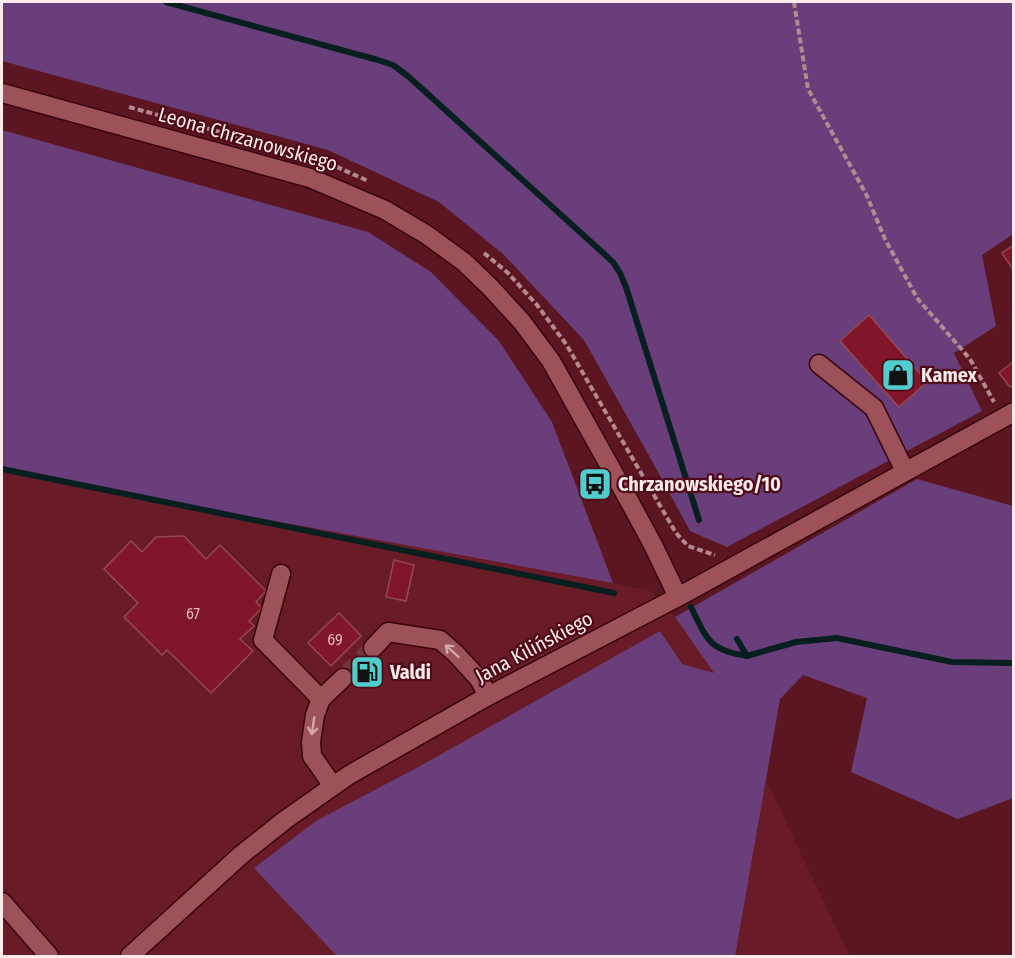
<svg xmlns="http://www.w3.org/2000/svg" width="1015" height="958" font-family="'Fira Sans Condensed',sans-serif">
  <style>
    .built { fill: #691c28 }
    .green { fill: #6a3e7b }
    .lines { fill: none; stroke-linecap: round; stroke-linejoin: round }
    .stream { stroke: #081f1f; stroke-width: 6 }
    .building { fill: #81152c; stroke: #92494f; stroke-width: 1.5 }
    .minor-tunnel { stroke: #73363f; stroke-width: 18; stroke-dasharray: 18 9; stroke-linecap: butt }
    .minor-casing { stroke: #37040d; stroke-width: 21 }
    .path { stroke: #b38a8f; stroke-width: 4; stroke-dasharray: 6 3; stroke-linecap: butt }
    .minor { stroke: #9c5258; stroke-width: 18 }
    .oneway { stroke: #d2a7a9 }
    .labels { text-anchor: middle; dominant-baseline: central; stroke-width: 4.5; stroke-linejoin: round; paint-order: stroke }
    .number-label { font-size: 16px; fill: #dfb6bc }
    .street-label { font-size: 20px; fill: #feecec; stroke: #4f0917 }
    .poi-label { font-size: 20px; font-weight: bold; fill: #feecec; stroke: #4f0917; text-anchor: start }
  </style>
  <rect width="100%" height="100%" fill="#5b1621"/>
  <polygon class="built" points="2,458 651,591 675,617 715,674 850,956 2,956"/>
  <g class="green">
    <polygon points="2,2 1013,2 1013,234 982,255 996,326 954,353 982,411 727,547 690,531 652,461 584,340 503,254 439,202 328,150 2,61"/>
    <polygon points="2,130 368,232 431,272 499,341 552,422 613,583 2,471"/>
    <polygon points="917,479 1013,506 1013,798 958,819 851,772 867,698 803,675 780,699 735,956 337,956 254,868 316,821 422,765 660,631 682,664 714,673 675,617"/>
  </g>
  <g class="lines">
    <g class="stream">
      <polyline points="166,2 378,60 393,65 409,77 613,262 620,273 626,287 699,520"/>
      <polyline points="2,469 614,593"/>
      <path d="M691,607C707,639 708,650 747,656"/>
      <polyline points="737,639 747,656 796,642 837,638 952,662 1014,663"/>
    </g>
  </g>
  <g class="building">
    <polygon points="1014,245 1014,267 1012,268 1002,253"/>
    <polygon points="869,315 927,382 899,407 840,341"/>
    <polygon points="1014,361 1014,384 1010,387 999,373"/>
    <polygon points="184,536 206,559 220,545 266,591 256,602 262,608 249,621 254,626 240,639 253,651 211,693 167,650 162,655 124,617 138,603 104,569 131,541 142,552 156,537"/>
    <polygon points="394,560 414,565 406,601 386,597"/>
    <polygon points="339,613 361,636 331,666 308,643"/>
  </g>
  <g class="lines">
    <polyline class="minor-tunnel" points="343,678 373,648"/>
    <g class="minor-casing">
      <g id="minor">
        <polyline points="2,93 310,178 385,210 427,235 464,262 491,288 522,322 551,361 627,497 653,545 678,597"/>
        <polyline points="819,364 874,408 905,471"/>
        <polyline points="281,574 263,640 321,699"/>
        <polyline points="373,648 388,632 440,640 455,653 479,679 488,696"/>
        <polyline points="333,786 312,756 311,742 315,715 321,699 343,678"/>
        <polyline points="2,902 49,956"/>
        <polyline points="130,956 241,855 285,820 349,775 488,696 678,597 1014,412"/>
      </g>
    </g>
    <g class="path">
      <polyline points="794,2 808,89 866,194 885,239 917,298 970,359 994,402"/>
      <polyline points="129,107 322,160 368,181"/>
      <polyline points="484,253 508,273 537,305 566,344 676,533 688,546 715,555"/>
    </g>
    <use href="#minor" class="minor"/>
  </g>
  <defs><path id="oneway-shaft" d="M-6 0H5M1.5-3L5.5 0L1.5 3" fill="none" stroke-width="1.6" stroke-linecap="round" stroke-linejoin="round" transform="scale(1.5)"/></defs>
  <g class="oneway">
    <use href="#oneway-shaft" transform="translate(452 651) rotate(-138)"/>
    <use href="#oneway-shaft" transform="translate(313 726) rotate(98)"/>
  </g>
  <defs>
    <g id="shop-square" transform="scale(1.725)"><rect x="-9" y="-9" width="18" height="18" rx="4" fill="#52cdce" stroke="#4f0917"/><path d="M-5-2.5h2.3a2.7 3.5 0 0 1 5.4 0H5L5.5 6h-11ZM-1.5-2.5h3a1.5 2.3 0 0 0-3 0Z" fill="#111"/></g>
    <g id="bus-square" transform="scale(1.725)"><rect x="-9" y="-9" width="18" height="18" rx="4" fill="#52cdce" stroke="#4f0917"/><path d="M-5-6H5V4H4V6H2V4H-2V6H-4V4H-5ZM-3.5-4V0h7V-4ZM-3.5 1.2v1.5H-2V1.2ZM2 1.2v1.5H3.5V1.2Z" fill="#111"/></g>
    <g id="fuel-square" transform="scale(1.725)"><rect x="-9" y="-9" width="18" height="18" rx="4" fill="#52cdce" stroke="#4f0917"/><path d="M-5.5-6h7V0h2V4h1.3V-2.5L3-4.5l.8-.8L6-3V5H2.5V1h-1V6h-7ZM-4.2-4.7v3.2H.2V-4.7Z" fill="#111"/></g>
  </defs>
  <g fill-rule="evenodd">
    <use href="#shop-square" x="898" y="375"/>
    <use href="#bus-square" x="595" y="484"/>
    <use href="#fuel-square" x="367" y="672"/>
  </g>
  <g class="labels">
    <g class="number-label">
      <text x="193" y="613">67</text>
      <text x="335" y="639">69</text>
    </g>
    <g class="street-label">
      <text transform="translate(248 139) rotate(16)">Leona Chrzanowskiego</text>
      <text transform="translate(534 647) rotate(-28)">Jana Kilińskiego</text>
    </g>
    <g class="poi-label">
      <text x="921" y="375">Kamex</text>
      <text x="618" y="484">Chrzanowskiego/10</text>
      <text x="390" y="672">Valdi</text>
    </g>
  </g>
  <rect width="1015" height="958" fill="none" stroke="#feecec" stroke-width="6"/>
</svg>
